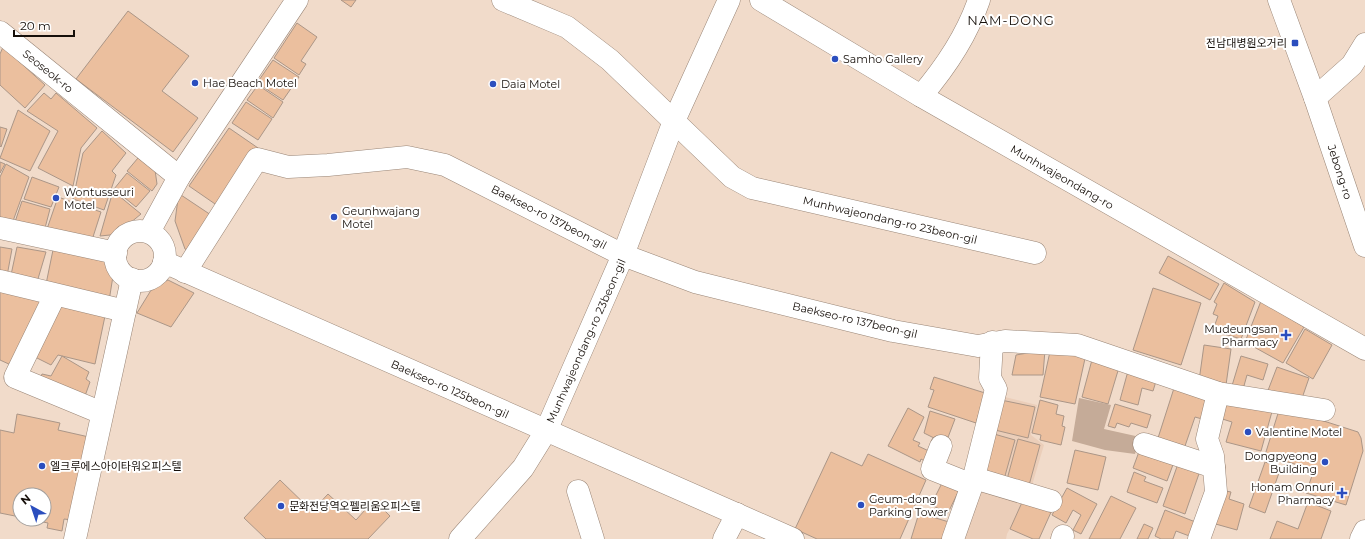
<svg xmlns="http://www.w3.org/2000/svg" width="1365" height="539" font-family="Montserrat,'Noto Sans KR',sans-serif">
  <style>
    .built { fill: #ebceb9 }
    .green { fill: #c5ab98 }
    .building { fill: #ebbf9e; stroke: #ab9687 }
    .lines { fill: none; stroke-linecap: round; stroke-linejoin: round }
    .minor-casing { stroke: #998576; stroke-width: 23 }
    .minor { stroke: #fff; stroke-width: 22 }
    .poi-dot { fill: #2b4ebe; stroke: #fff; stroke-width: 1.5 }
    .labels { text-anchor: middle; dominant-baseline: central; stroke-width: 4; stroke-linejoin: round; paint-order: stroke }
    .poi-label { font-size: 11px; fill: #160f0a; stroke: #fff; text-anchor: start }
    .street-label { font-size: 11px; fill: #160f0a; stroke: #fff }
    .quarter-label { font-size: 13px; letter-spacing: 1px; fill: #160f0a; stroke: #fff }
  </style>
  <rect width="100%" height="100%" fill="#f1dbca"/>
  <polygon class="built" points="1001,396 1037,405 1031,435 1044,445 1030,492 1007,534 1006,539 964,539"/>
  <polygon class="green" points="1079,398 1111,405 1104,429 1140,437 1135,454 1105,450 1072,441"/>
  <g class="building">
    <polygon points="341,0 356,0 351,7"/>
    <polygon points="128,11 189,56 162,91 198,118 173,152 76,79"/>
    <polygon points="297,23 317,37 301,61 306,64 299,75 274,58"/>
    <polygon points="3,47 45,85 25,108 0,85 0,54"/>
    <polygon points="273,60 299,77 283,100 257,83"/>
    <polygon points="258,85 283,102 273,118 247,100"/>
    <polygon points="44,93 51,99 56,93 97,128 81,148 73,186 38,168 58,131 27,111"/>
    <polygon points="246,102 272,119 258,140 232,123"/>
    <polygon points="18,110 50,131 30,171 0,158"/>
    <polygon points="0,127 7,129 1,147 0,146"/>
    <polygon points="229,128 258,148 218,206 189,186"/>
    <polygon points="102,131 126,153 112,171 116,175 104,210 73,199 83,153"/>
    <polygon points="138,158 155,170 157,184 152,191 127,171"/>
    <polygon points="0,162 5,164 0,173"/>
    <polygon points="6,164 29,177 13,221 0,219 0,177"/>
    <polygon points="127,173 150,191 136,207 114,189"/>
    <polygon points="32,177 59,187 51,207 24,199"/>
    <polygon points="113,191 141,214 124,228 110,235 100,236"/>
    <polygon points="181,195 211,215 188,251 185,249 175,221 178,199"/>
    <polygon points="58,197 101,212 92,240 47,229"/>
    <polygon points="22,201 50,209 45,228 15,222"/>
    <polygon points="0,247 12,249 7,276 0,275"/>
    <polygon points="17,247 46,252 37,282 11,275"/>
    <polygon points="53,250 107,261 113,276 109,301 45,289"/>
    <polygon points="1168,256 1219,284 1210,300 1159,273"/>
    <polygon points="168,280 194,293 171,327 137,313 153,287"/>
    <polygon points="1224,283 1255,302 1241,339 1221,333 1214,327 1218,316 1213,314 1217,304 1214,302"/>
    <polygon points="0,287 43,297 11,365 0,360"/>
    <polygon points="1153,288 1201,303 1181,365 1133,350"/>
    <polygon points="1261,301 1304,327 1283,363 1245,342"/>
    <polygon points="61,306 105,316 95,364 58,355 51,365 33,356"/>
    <polygon points="1305,329 1332,345 1313,379 1286,363"/>
    <polygon points="1204,345 1231,349 1226,385 1199,381"/>
    <polygon points="1051,347 1086,354 1075,404 1040,397"/>
    <polygon points="1045,350 1043,375 1012,375 1016,355"/>
    <polygon points="62,356 89,372 86,379 90,382 85,396 38,383 42,374 51,376"/>
    <polygon points="1093,356 1120,364 1108,404 1082,397"/>
    <polygon points="1241,356 1268,364 1263,380 1247,375 1242,393 1231,389"/>
    <polygon points="1277,367 1309,378 1300,404 1267,393"/>
    <polygon points="1128,371 1157,378 1153,391 1142,388 1138,405 1120,400"/>
    <polygon points="934,377 985,393 976,423 928,407 934,390 930,389"/>
    <polygon points="1175,385 1209,395 1202,419 1195,417 1185,446 1158,438"/>
    <polygon points="1222,394 1273,408 1261,451 1226,442 1232,422 1216,417"/>
    <polygon points="1001,400 1035,407 1028,438 995,430"/>
    <polygon points="1040,400 1058,405 1056,414 1064,416 1062,426 1065,427 1061,445 1040,440 1041,435 1032,433"/>
    <polygon points="1115,404 1151,415 1147,428 1131,423 1129,427 1117,423 1115,428 1108,426"/>
    <polygon points="1280,407 1358,432 1361,438 1363,451 1346,505 1306,493 1314,470 1265,455"/>
    <polygon points="908,408 924,417 913,440 920,443 918,446 931,452 926,462 921,459 920,462 888,446"/>
    <polygon points="930,411 955,419 947,440 942,442 924,433"/>
    <polygon points="17,414 60,423 58,430 89,437 72,520 64,519 62,531 47,528 48,523 28,519 44,519 44,495 20,495 20,517 0,513 0,430 14,433"/>
    <polygon points="994,434 1015,440 1003,483 982,477"/>
    <polygon points="1018,439 1040,445 1028,489 1006,483"/>
    <polygon points="1140,449 1174,462 1167,481 1133,468"/>
    <polygon points="1075,450 1106,457 1098,490 1067,483"/>
    <polygon points="831,452 862,466 868,454 926,480 900,539 817,539 795,529"/>
    <polygon points="1179,461 1201,468 1185,514 1163,506"/>
    <polygon points="1265,462 1281,467 1265,513 1249,507"/>
    <polygon points="1134,472 1146,477 1144,481 1163,488 1157,503 1127,492"/>
    <polygon points="280,480 312,511 328,494 356,520 374,500 390,516 368,539 266,539 244,518"/>
    <polygon points="943,481 960,488 948,513 931,505"/>
    <polygon points="1067,488 1097,504 1081,534 1073,530 1081,515 1073,510 1066,523 1052,515"/>
    <polygon points="1221,490 1231,492 1229,499 1244,504 1237,530 1212,523"/>
    <polygon points="1111,496 1136,508 1120,539 1089,539"/>
    <polygon points="1024,498 1052,510 1039,539 1033,539 1010,529"/>
    <polygon points="1308,502 1331,511 1321,539 1270,539 1277,521 1298,529"/>
    <polygon points="1165,510 1198,523 1192,537 1176,531 1173,539 1161,539 1155,536"/>
    <polygon points="919,513 949,522 944,539 911,539"/>
    <polygon points="1144,524 1153,528 1148,539 1137,539"/>
  </g>
  <g class="lines">
    <g class="minor-casing">
      <g id="minor">
        <polyline points="503,0 567,27 610,60 732,177 752,188 1035,253"/>
        <polyline points="761,0 921,96 1365,349"/>
        <polyline points="1279,0 1315,98 1365,246"/>
        <polyline points="0,32 179,177"/>
        <path d="M921,96C945,68 967,35 979,0"/>
        <polyline points="1315,98 1352,65 1365,44"/>
        <polyline points="0,228 116,253"/>
        <circle cx="140" cy="256" r="25"/>
        <polyline points="149,232 179,177 297,0"/>
        <polyline points="164,262 793,539"/>
        <polyline points="185,272 257,159 288,167 328,165 407,157 445,165 623,255 695,282 893,331 978,346 1005,341 1077,345 1218,393 1324,410"/>
        <polyline points="0,281 125,311"/>
        <polyline points="55,295 15,377 102,413"/>
        <polyline points="1144,444 1214,467"/>
        <polyline points="941,446 932,469 972,485 996,389 990,378 992,342"/>
        <polyline points="974,478 1051,501"/>
        <polyline points="578,491 593,539"/>
        <polyline points="75,539 132,279"/>
        <polyline points="460,539 523,468 546,431 623,255 674,121 729,0"/>
        <polyline points="724,539 737,514"/>
        <polyline points="953,539 972,485"/>
        <polyline points="1062,539 1063,536"/>
        <polyline points="1199,539 1216,492 1213,456 1207,439 1218,393"/>
        <polyline points="1361,539 1365,531"/>
      </g>
    </g>
    <use href="#minor" class="minor"/>
  </g>
  <g class="poi-dot">
    <rect x="1291" y="39" width="8" height="8" rx="2"/>
    <circle cx="835" cy="59" r="4"/>
    <circle cx="195" cy="83" r="4"/>
    <circle cx="493" cy="84" r="4"/>
    <circle cx="56" cy="198" r="4"/>
    <circle cx="334" cy="217" r="4"/>
    <path d="M1284 329h4v4h4v4h-4v4h-4v-4h-4v-4h4z"/>
    <circle cx="1248" cy="432" r="4"/>
    <circle cx="1325" cy="462" r="4"/>
    <circle cx="42" cy="466" r="4"/>
    <path d="M1340 487h4v4h4v4h-4v4h-4v-4h-4v-4h4z"/>
    <circle cx="861" cy="505" r="4"/>
    <circle cx="281" cy="506" r="4"/>
  </g>
  <g class="labels">
    <g class="poi-label">
      <text x="1287" y="43" text-anchor="end">전남대병원오거리</text>
      <text x="843" y="59">Samho Gallery</text>
      <text x="203" y="83">Hae Beach Motel</text>
      <text x="501" y="84">Daia Motel</text>
      <text x="64" y="192">Wontusseuri<tspan x="64" dy="13">Motel</tspan></text>
      <text x="342" y="211">Geunhwajang<tspan x="342" dy="13">Motel</tspan></text>
      <text x="1278" y="329" text-anchor="end">Mudeungsan<tspan x="1278" dy="13">Pharmacy</tspan></text>
      <text x="1256" y="432">Valentine Motel</text>
      <text x="1317" y="456" text-anchor="end">Dongpyeong<tspan x="1317" dy="13">Building</tspan></text>
      <text x="50" y="466">엘크루에스아이타워오피스텔</text>
      <text x="1334" y="487" text-anchor="end">Honam Onnuri<tspan x="1334" dy="13">Pharmacy</tspan></text>
      <text x="869" y="499">Geum-dong<tspan x="869" dy="13">Parking Tower</tspan></text>
      <text x="289" y="506">문화전당역오펠리움오피스텔</text>
    </g>
    <g class="street-label">
      <text transform="translate(48 71) rotate(39)">Seoseok-ro</text>
      <text transform="translate(1340 172) rotate(72)">Jebong-ro</text>
      <text transform="translate(1062 177) rotate(30)">Munhwajeondang-ro</text>
      <text transform="translate(549 217) rotate(27)">Baekseo-ro 137beon-gil</text>
      <text transform="translate(890 220) rotate(13)">Munhwajeondang-ro 23beon-gil</text>
      <text transform="translate(855 320) rotate(13)">Baekseo-ro 137beon-gil</text>
      <text transform="translate(586 341) rotate(-66)">Munhwajeondang-ro 23beon-gil</text>
      <text transform="translate(450 389) rotate(24)">Baekseo-ro 125beon-gil</text>
    </g>
    <g class="quarter-label">
      <text x="1011" y="20">NAM-DONG</text>
    </g>
  </g>
  <g transform="translate(32 507) rotate(320)"><circle r="19" fill="#ffffff" stroke="#a29f9d"/>
  <path d="M0-3L7 15L0 10L-7 15Z" fill="#2b4ebe"/>
  <text y="-6" font-size="11" font-weight="bold" text-anchor="middle" fill="#160f0a">N</text>
  </g>
  <path d="M14 30v6h60v-6" fill="none" stroke="#160f0a" stroke-width="2"/>
  <text x="20" y="30" font-size="12" fill="#160f0a" stroke="#ffffff" stroke-width="3" paint-order="stroke">20 m</text>
</svg>
